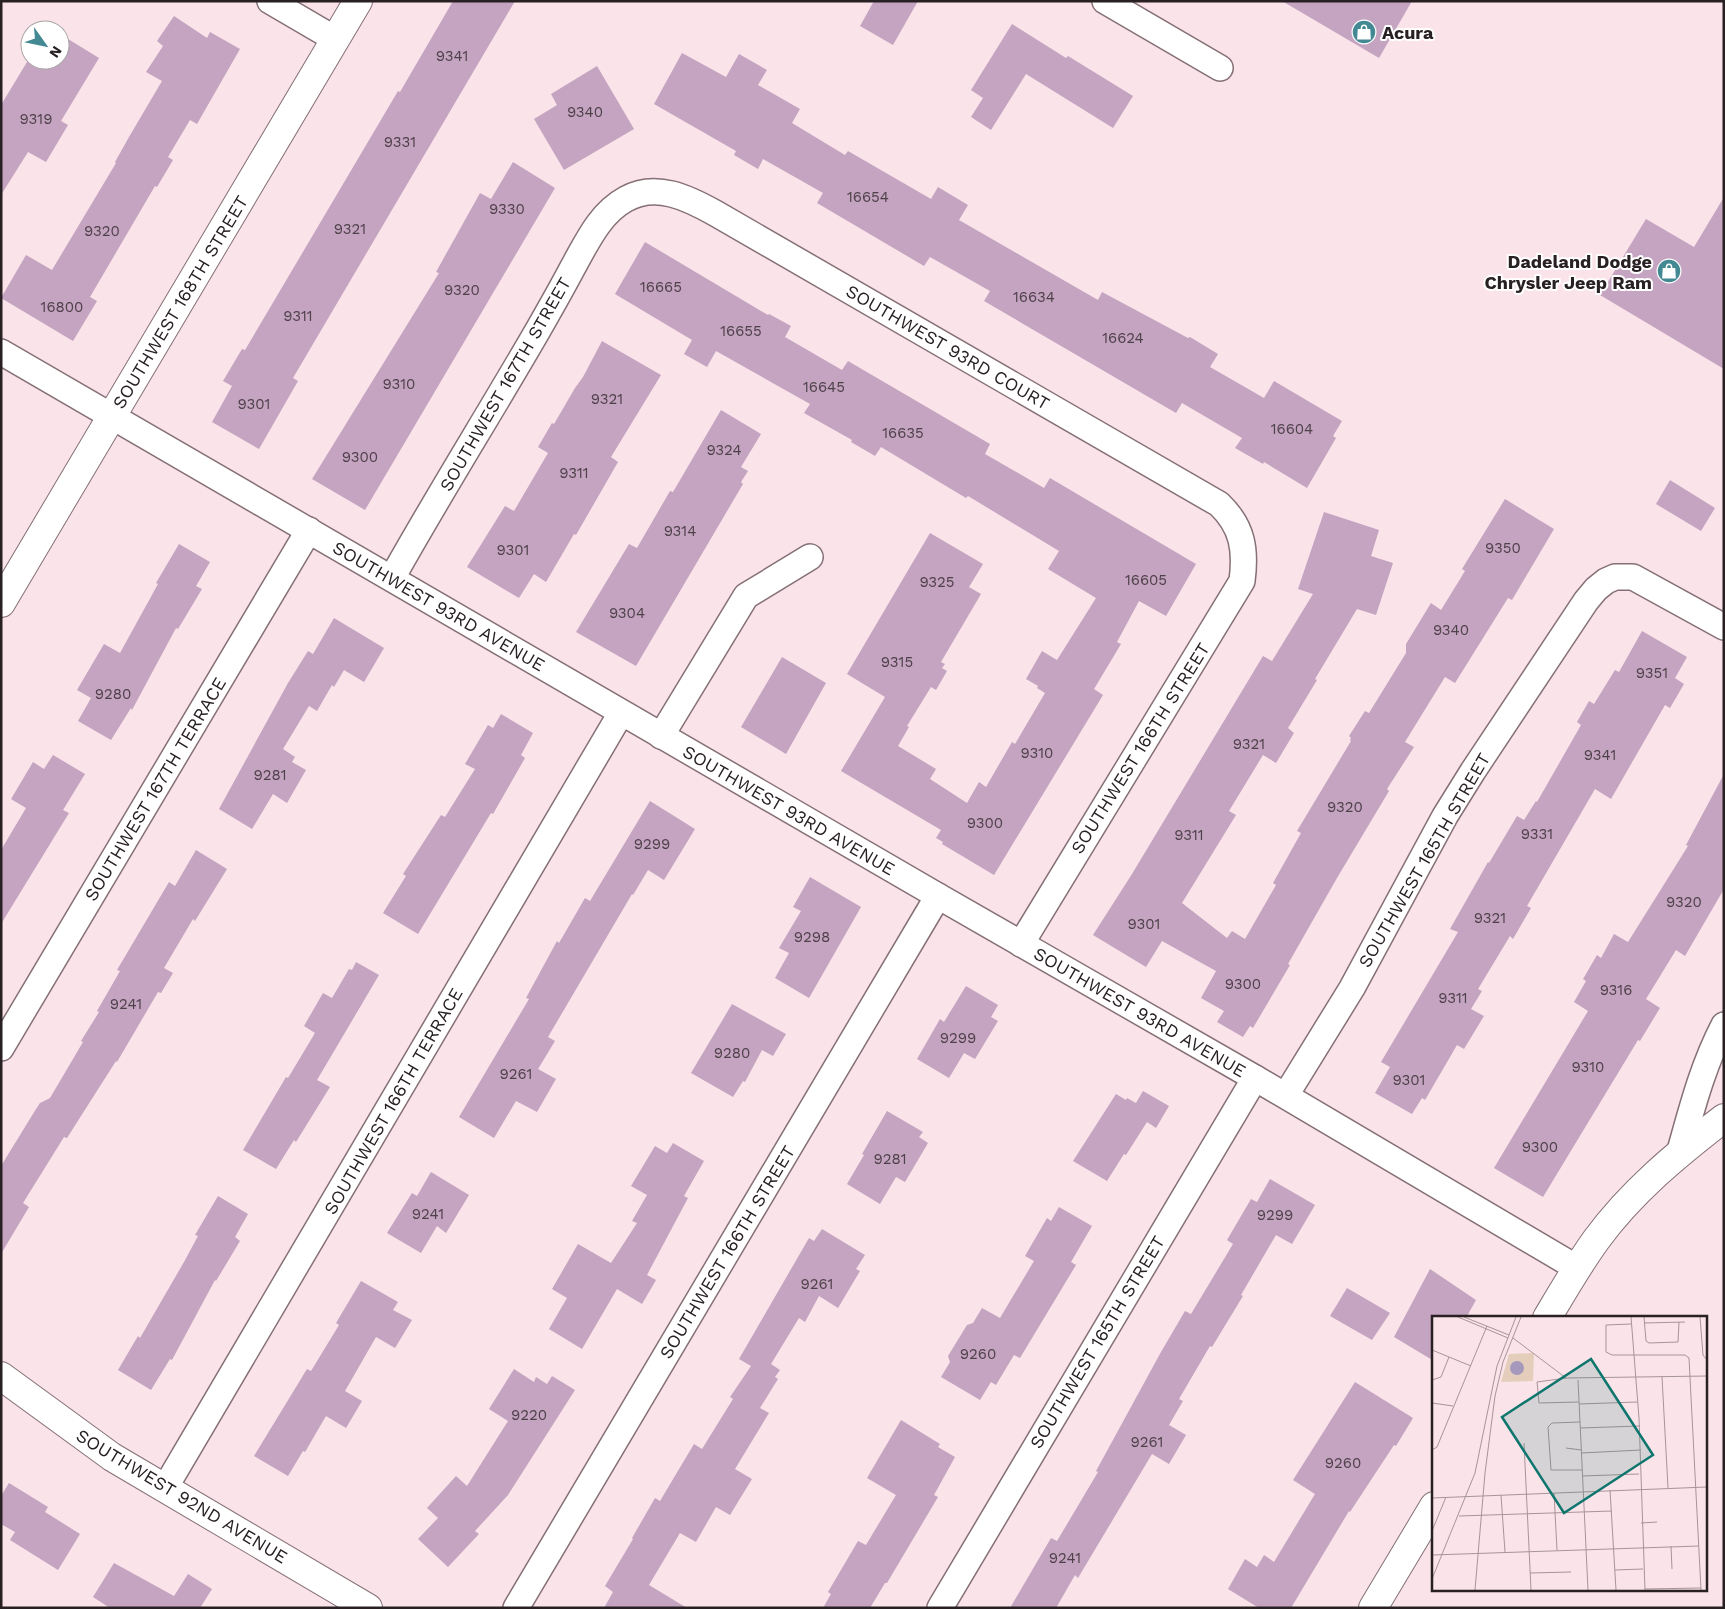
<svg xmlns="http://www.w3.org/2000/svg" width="1725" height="1609" font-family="'Work Sans',sans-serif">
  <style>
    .building { fill: #c4a4c0 }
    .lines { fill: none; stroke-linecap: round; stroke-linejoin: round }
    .minor-casing { stroke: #857076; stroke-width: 28 }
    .tertiary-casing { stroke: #857076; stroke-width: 30 }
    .minor { stroke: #fff; stroke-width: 25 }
    .tertiary { stroke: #fff; stroke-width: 28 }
    .labels { text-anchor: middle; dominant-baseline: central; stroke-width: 4; stroke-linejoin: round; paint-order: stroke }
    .number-label { font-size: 15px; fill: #4f414a }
    .poi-label { font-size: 18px; font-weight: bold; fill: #282022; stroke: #fff; text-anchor: start }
    .street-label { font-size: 18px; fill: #282022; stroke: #fff }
    .inset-road { fill: none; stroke: #a69599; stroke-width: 1 }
    .view { fill: #0f766e; fill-opacity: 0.15; stroke: #0f766e; stroke-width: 2.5 }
    .inset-edge { fill: none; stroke: #282022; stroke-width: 2.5 }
  </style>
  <rect width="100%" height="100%" fill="#fae3e9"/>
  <g class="building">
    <polygon points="453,1 515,1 293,378 298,381 259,449 212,422 232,386 223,381 242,349 245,350 398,91 400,92"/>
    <polygon points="874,1 918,1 893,45 860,26"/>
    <polygon points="1282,1 1412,1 1379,58"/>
    <polygon points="174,16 207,38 210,32 240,49 197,124 190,120 168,157 173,160 157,187 155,186 90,297 97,301 73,341 1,298 26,255 52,270 116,163 115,162 129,137 162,81 146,72 163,46 157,41"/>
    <polygon points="1012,24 1066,58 1068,56 1133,96 1113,128 1026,74 991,130 971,117 983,98 971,90"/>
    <polygon points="60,34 99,58 61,121 68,125 46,162 28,152 1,195 1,105 30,57 30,60 60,60"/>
    <polygon points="682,53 726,77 739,54 767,70 758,85 800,109 792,123 845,155 848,151 931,199 938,187 968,205 959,220 1098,300 1102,292 1188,338 1190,337 1218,354 1210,367 1264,398 1274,381 1342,421 1333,436 1336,438 1307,488 1264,462 1263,464 1235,448 1242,438 1182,403 1176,413 984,301 990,291 930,257 924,266 817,203 823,193 763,159 758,169 734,155 736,151 654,104"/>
    <polygon points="597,66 634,129 564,170 534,119 557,105 551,94"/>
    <polygon points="513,162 555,188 365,510 312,479 439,273 436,272 480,193 491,199"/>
    <polygon points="1724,197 1724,369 1600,295 1646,219 1694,247"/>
    <polygon points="645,242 768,315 769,314 791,326 785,337 842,370 848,361 990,444 985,454 1044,488 1050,478 1196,564 1166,616 1139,601 1117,642 1121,644 1094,689 1103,695 994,875 942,844 943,842 936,838 941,830 841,771 885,697 847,674 930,533 983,564 969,587 981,594 941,662 945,664 942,668 947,671 936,690 931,687 907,726 909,727 898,746 936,769 930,779 967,803 979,782 986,787 1012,742 1015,744 1045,693 1037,688 1038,686 1026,679 1042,651 1057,660 1096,598 1048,569 1059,551 1021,528 968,496 966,498 881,447 875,456 851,442 852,440 804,413 810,404 716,351 707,367 684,354 692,340 615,294"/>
    <polygon points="602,341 661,375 611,457 618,462 576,535 574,534 546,582 534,574 519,598 467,567 505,506 514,511 548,453 538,447 552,423 554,424 575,388 583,377"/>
    <polygon points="721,410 761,434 741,467 748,471 741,482 743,484 636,666 576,632 629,544 637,548 670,491 673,492"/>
    <polygon points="1670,480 1715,508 1701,531 1656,504"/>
    <polygon points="1505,499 1554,529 1512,600 1508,598 1455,683 1445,677 1405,742 1414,747 1387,789 1389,791 1337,878 1288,964 1290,965 1253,1028 1250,1026 1243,1037 1217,1022 1224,1011 1201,998 1216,971 1162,941 1146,967 1093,935 1132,874 1263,656 1272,661 1313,594 1298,589 1324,512 1379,530 1371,556 1393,563 1376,615 1357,609 1315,679 1317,680 1288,728 1294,733 1276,763 1263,755 1229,811 1236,815 1182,903 1227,938 1232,931 1245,939 1276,885 1273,883 1301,833 1297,831 1351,741 1350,740 1351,738 1349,736 1365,711 1369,713 1406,653 1406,644 1431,603 1441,610 1465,571 1462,569"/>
    <polygon points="179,544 210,562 196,586 202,589 178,629 176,628 132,710 131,708 111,740 78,721 91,698 77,690 104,644 120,653 158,584 156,583"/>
    <polygon points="334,618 384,648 364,682 344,670 334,687 332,685 317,711 309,706 283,749 295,757 292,762 306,770 287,803 273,794 252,829 219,809 288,683 308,651 313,654"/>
    <polygon points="1642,631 1687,657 1675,678 1684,684 1670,708 1665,705 1611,799 1595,789 1527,906 1531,908 1513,939 1510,936 1478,989 1482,991 1471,1009 1484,1016 1464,1049 1457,1045 1425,1100 1422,1098 1412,1114 1375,1093 1390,1067 1381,1062 1458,932 1450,929 1488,862 1489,863 1517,816 1524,820 1536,801 1537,802 1581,725 1577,722 1589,701 1594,704 1615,670 1619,672"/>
    <polygon points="782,657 826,683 786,754 741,727"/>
    <polygon points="501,714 533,733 521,755 525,758 493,814 491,813 418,934 383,913 406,876 403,874 441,815 445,817 475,769 465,764 488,725 493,728"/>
    <polygon points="53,755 85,774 63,810 69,813 1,924 1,850 26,808 11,799 33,762 44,769"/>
    <polygon points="1724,774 1724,889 1685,956 1676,950 1646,999 1660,1008 1640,1041 1638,1040 1543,1197 1494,1168 1588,1011 1574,1002 1586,981 1583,979 1597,955 1601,958 1614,934 1628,942 1688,846 1686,845"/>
    <polygon points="650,801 695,829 664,880 648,870 633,895 632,894 548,1037 555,1041 538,1069 556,1079 537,1112 516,1101 494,1138 459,1117 529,999 526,998 557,941 559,943 585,898 590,901"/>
    <polygon points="196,850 227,869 195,921 193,919 164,968 173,973 161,993 158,992 117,1062 116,1061 67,1138 64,1137 23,1203 29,1207 1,1254 1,1166 36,1109 40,1103 50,1098 83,1042 81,1041 99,1012 97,1011 120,971 117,970 169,882 175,886"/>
    <polygon points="810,877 861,907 809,998 775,978 789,953 779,948 801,911 793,907"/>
    <polygon points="356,962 379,975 317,1080 330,1087 296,1142 294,1140 276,1169 243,1150 286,1077 288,1078 315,1033 304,1026 323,993 332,998 349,969 352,970"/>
    <polygon points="966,986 998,1005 991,1017 998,1021 975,1059 964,1053 949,1078 917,1059 940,1019 944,1022"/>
    <polygon points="732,1004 786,1034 773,1056 762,1050 745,1082 743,1081 733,1097 691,1073"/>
    <polygon points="1143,1091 1169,1106 1156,1128 1147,1122 1126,1155 1124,1154 1107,1181 1073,1161 1116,1094 1126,1100 1127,1098 1136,1103"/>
    <polygon points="887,1111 923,1132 919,1137 928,1143 905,1182 896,1177 880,1204 847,1184 864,1155 862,1154"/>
    <polygon points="673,1143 704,1161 684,1196 688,1198 647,1275 656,1280 642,1304 617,1289 582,1349 549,1329 567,1298 552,1289 578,1244 611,1263 637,1223 632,1221 647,1195 631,1186 655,1146 667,1153"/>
    <polygon points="431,1172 469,1195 446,1233 437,1226 421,1253 387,1233 412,1193 417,1196"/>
    <polygon points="1270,1179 1315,1205 1292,1244 1276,1235 1241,1295 1243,1296 1212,1347 1210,1346 1179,1399 1183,1401 1169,1425 1186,1435 1169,1464 1152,1454 1078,1578 1075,1575 1056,1608 1010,1608 1051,1538 1057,1541 1098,1472 1096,1471 1161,1352 1185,1311 1191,1314 1233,1244 1227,1240 1251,1199 1257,1202"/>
    <polygon points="218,1196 248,1214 235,1237 240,1241 216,1281 215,1280 172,1360 170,1359 151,1390 118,1370 138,1336 140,1338 184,1262 198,1236 195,1235"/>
    <polygon points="1059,1207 1092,1226 1071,1262 1076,1265 1020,1358 1014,1355 996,1385 991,1382 980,1400 941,1377 950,1362 948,1356 967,1325 973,1323 982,1308 1000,1318 1034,1261 1025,1256 1047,1218 1051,1221"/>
    <polygon points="822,1229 865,1255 856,1269 860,1271 838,1308 819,1296 805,1322 799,1318 771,1364 780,1370 775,1377 778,1379 760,1408 769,1413 735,1469 752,1479 730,1515 716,1507 696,1542 680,1533 649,1585 687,1608 604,1608 613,1592 605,1586 633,1539 632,1538 655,1498 660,1501 694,1444 702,1449 733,1399 730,1397 751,1366 739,1359 809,1238 814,1241"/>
    <polygon points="1430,1269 1476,1300 1466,1318 1434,1318 1434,1361 1394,1337"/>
    <polygon points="361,1281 398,1302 393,1310 412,1320 395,1348 376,1337 345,1391 362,1401 346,1428 326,1416 305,1452 303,1451 288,1476 254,1456 307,1369 311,1371 339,1325 336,1323"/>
    <polygon points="1347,1288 1390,1313 1372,1340 1330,1316"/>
    <polygon points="514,1369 534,1382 536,1377 547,1384 552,1376 575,1390 508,1495 475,1531 479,1534 448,1567 418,1539 438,1518 427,1508 456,1476 467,1486 508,1421 489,1409"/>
    <polygon points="1355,1382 1413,1418 1396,1446 1394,1445 1350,1512 1349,1511 1291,1608 1259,1608 1228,1589 1245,1559 1257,1567 1264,1555 1274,1562 1315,1494 1293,1480"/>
    <polygon points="901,1420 940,1444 938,1447 955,1457 934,1495 938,1497 887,1583 885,1583 870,1608 823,1608 831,1594 828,1592 858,1541 866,1545 896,1495 867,1478"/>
    <polygon points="9,1483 48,1507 45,1512 80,1534 58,1570 10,1540 15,1532 1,1524 1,1496"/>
    <polygon points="114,1563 174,1596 188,1574 212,1589 200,1608 110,1608 93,1597"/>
  </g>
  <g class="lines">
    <g class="minor-casing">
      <g id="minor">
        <polyline points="270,1 335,39"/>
        <polyline points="1105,1 1220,68"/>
        <polyline points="1,352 938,896 1255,1078 1577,1268"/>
        <path d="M392,578C439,494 490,413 538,330C550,309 562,288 573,267C587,242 600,213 626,199C656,182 688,198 715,213L1219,504C1243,527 1246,550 1242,581L1021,944"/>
        <polyline points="661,736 746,596 810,557"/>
        <polyline points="1,1048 309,530"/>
        <polyline points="1286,1095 1352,988 1445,816 1473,771 1586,601 1596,589 1606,581 1615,577 1633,577 1724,627"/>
        <path d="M1680,1151C1692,1108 1703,1065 1724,1025"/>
        <polyline points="165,1488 621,713"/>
        <polyline points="516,1608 938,896"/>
        <polyline points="940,1608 1255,1078"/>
      </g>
    </g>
    <g class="tertiary-casing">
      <g id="tertiary">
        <polyline points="1,603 358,1"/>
        <path d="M1547,1318C1563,1291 1578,1265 1596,1240C1631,1192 1677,1154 1724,1118"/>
        <polyline points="1,1376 112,1457 368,1608"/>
        <polyline points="1373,1608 1434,1506"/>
      </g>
    </g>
    <use href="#minor" class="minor"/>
    <use href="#tertiary" class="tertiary"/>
  </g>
  <defs>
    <g id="shop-disc" transform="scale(1.25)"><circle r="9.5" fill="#438994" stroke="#fff"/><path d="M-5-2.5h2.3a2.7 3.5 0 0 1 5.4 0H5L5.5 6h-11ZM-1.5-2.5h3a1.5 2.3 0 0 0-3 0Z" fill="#fff"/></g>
  </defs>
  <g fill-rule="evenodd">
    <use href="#shop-disc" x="1364" y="32"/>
    <use href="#shop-disc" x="1669" y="271"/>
  </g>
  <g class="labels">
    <g class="number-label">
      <text x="452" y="56">9341</text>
      <text x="585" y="112">9340</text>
      <text x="36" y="119">9319</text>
      <text x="400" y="142">9331</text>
      <text x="868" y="197">16654</text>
      <text x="507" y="209">9330</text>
      <text x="350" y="229">9321</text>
      <text x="102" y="231">9320</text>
      <text x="661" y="287">16665</text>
      <text x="462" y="290">9320</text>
      <text x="1034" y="297">16634</text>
      <text x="62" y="307">16800</text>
      <text x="298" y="316">9311</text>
      <text x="741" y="331">16655</text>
      <text x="1123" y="338">16624</text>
      <text x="399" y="384">9310</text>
      <text x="824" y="387">16645</text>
      <text x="607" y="399">9321</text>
      <text x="254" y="404">9301</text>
      <text x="1292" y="429">16604</text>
      <text x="903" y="433">16635</text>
      <text x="724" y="450">9324</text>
      <text x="360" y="457">9300</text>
      <text x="574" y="473">9311</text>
      <text x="680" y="531">9314</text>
      <text x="1503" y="548">9350</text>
      <text x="513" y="550">9301</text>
      <text x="1146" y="580">16605</text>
      <text x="937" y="582">9325</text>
      <text x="627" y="613">9304</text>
      <text x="1451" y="630">9340</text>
      <text x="897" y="662">9315</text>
      <text x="1652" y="673">9351</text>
      <text x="113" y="694">9280</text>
      <text x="1249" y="744">9321</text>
      <text x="1037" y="753">9310</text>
      <text x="1600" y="755">9341</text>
      <text x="270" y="775">9281</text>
      <text x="1345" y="807">9320</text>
      <text x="985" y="823">9300</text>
      <text x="1537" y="834">9331</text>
      <text x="1189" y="835">9311</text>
      <text x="652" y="844">9299</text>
      <text x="1684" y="902">9320</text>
      <text x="1490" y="918">9321</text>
      <text x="1144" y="924">9301</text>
      <text x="812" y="937">9298</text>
      <text x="1243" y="984">9300</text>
      <text x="1616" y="990">9316</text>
      <text x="1453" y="998">9311</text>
      <text x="126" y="1004">9241</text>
      <text x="958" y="1038">9299</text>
      <text x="732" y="1053">9280</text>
      <text x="1588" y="1067">9310</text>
      <text x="516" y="1074">9261</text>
      <text x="1409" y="1080">9301</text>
      <text x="1540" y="1147">9300</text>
      <text x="890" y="1159">9281</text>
      <text x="428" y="1214">9241</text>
      <text x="1275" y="1215">9299</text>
      <text x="817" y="1284">9261</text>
      <text x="978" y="1354">9260</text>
      <text x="529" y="1415">9220</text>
      <text x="1147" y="1442">9261</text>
      <text x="1343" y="1463">9260</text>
      <text x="1065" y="1558">9241</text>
    </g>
    <g class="poi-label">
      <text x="1382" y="32">Acura</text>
      <text x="1652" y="261" text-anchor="end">Dadeland Dodge<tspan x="1652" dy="21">Chrysler Jeep Ram</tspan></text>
    </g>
    <g class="street-label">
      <text transform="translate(180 302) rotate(-59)">SOUTHWEST 168TH STREET</text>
      <text transform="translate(948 347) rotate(30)">SOUTHWEST 93RD COURT</text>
      <text transform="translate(505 384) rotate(-60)">SOUTHWEST 167TH STREET</text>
      <text transform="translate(439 606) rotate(30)">SOUTHWEST 93RD AVENUE</text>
      <text transform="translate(1140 748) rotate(-58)">SOUTHWEST 166TH STREET</text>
      <text transform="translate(155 789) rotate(-59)">SOUTHWEST 167TH TERRACE</text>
      <text transform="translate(789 810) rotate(30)">SOUTHWEST 93RD AVENUE</text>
      <text transform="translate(1424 860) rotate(-60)">SOUTHWEST 165TH STREET</text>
      <text transform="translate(1140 1012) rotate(30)">SOUTHWEST 93RD AVENUE</text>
      <text transform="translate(393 1101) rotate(-60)">SOUTHWEST 166TH TERRACE</text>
      <text transform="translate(727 1252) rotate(-59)">SOUTHWEST 166TH STREET</text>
      <text transform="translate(1097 1342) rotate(-59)">SOUTHWEST 165TH STREET</text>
      <text transform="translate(182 1496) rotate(31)">SOUTHWEST 92ND AVENUE</text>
    </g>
  </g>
  <g transform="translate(1432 1316)">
    <rect width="275" height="275" fill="#fae3e9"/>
    <path d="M102,37L101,65L69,66L77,38Z" fill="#e4cdba"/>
    <path d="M78 52a7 7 0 1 1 14 0a7 7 0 1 1-14 0Z" fill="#a499bd"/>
    <path class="inset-road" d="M26,1L76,22M32,1L77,19M199,1L207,102L213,274M212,1L214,25L217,27L246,26L247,6M268,1L271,39L275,44M212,7L253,6M199,8L174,9V36L180,39H253L257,42L269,274M81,22L134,62M0,34L39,50M230,61L236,172M0,64L9,61L17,41M146,64L156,274M147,86L107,87L105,66L135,62L275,60M0,87L21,90M147,88L205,86M148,106L120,107L116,111L119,154H150M148,112L208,110M92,127L99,274M134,132L149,134M0,134L5,131L55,10M149,137L209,134M150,160L207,158M178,174L184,274M122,177L125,234M69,179L73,236M0,182L275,171M27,200L180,195M209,207L225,206M0,215L14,181M239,230L240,253M0,239L267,230M183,254L211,253M98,257L139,256M0,263L43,157L65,50L84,1M213,273L269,272M43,274L53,157L63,80L71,46L89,1"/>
    <path class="view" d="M159,43L221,139L132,197L70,101Z"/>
    <rect width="275" height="275" class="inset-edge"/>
  </g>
  <rect width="1725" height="1609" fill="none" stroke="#282022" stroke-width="5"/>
  <g transform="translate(45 45) rotate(123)"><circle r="24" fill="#ffffff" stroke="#a9a6a7"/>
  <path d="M0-4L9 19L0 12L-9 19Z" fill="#438994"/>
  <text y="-8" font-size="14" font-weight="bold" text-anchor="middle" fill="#282022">N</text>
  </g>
</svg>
